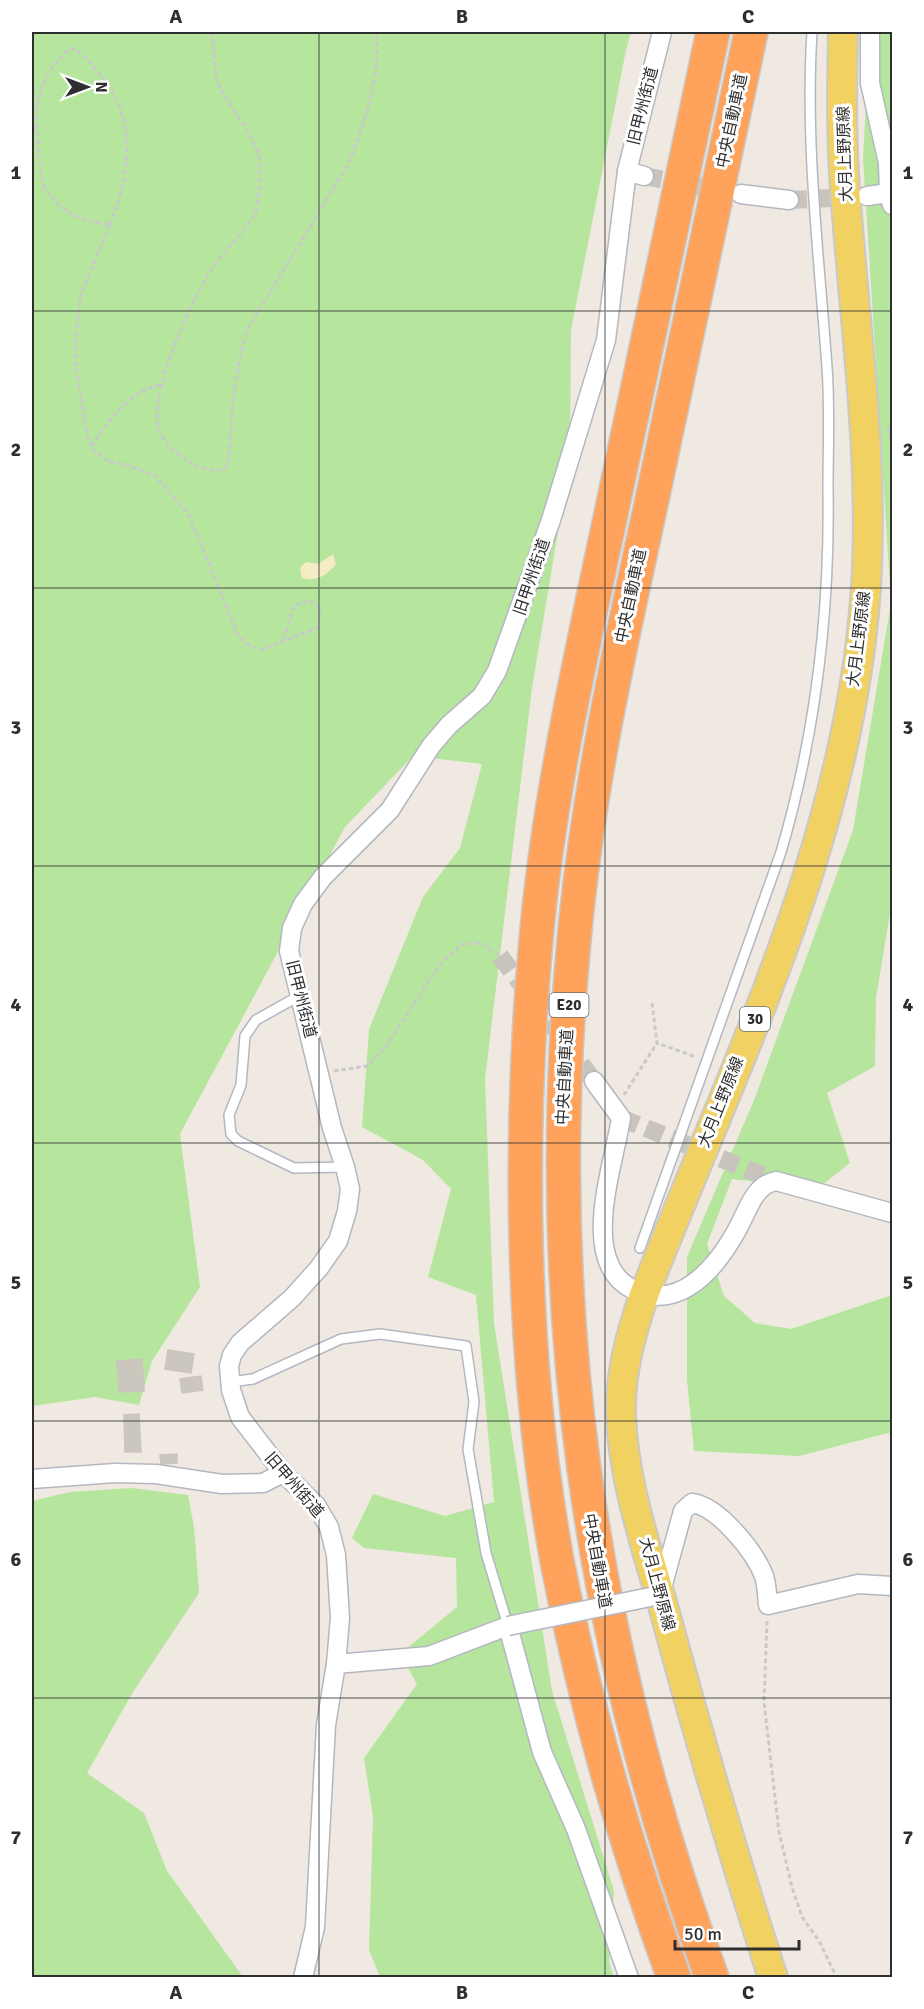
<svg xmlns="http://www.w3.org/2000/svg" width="924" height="2009" font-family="Signika,'Noto Sans JP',sans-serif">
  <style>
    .green { fill: #b6e59e }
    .sand { fill: #f3ecc5 }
    .building { fill: #cbc7bf; stroke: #cbc5ba; stroke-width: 1.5 }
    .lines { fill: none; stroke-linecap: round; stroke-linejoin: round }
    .street-tunnel { stroke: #c8c4bd; stroke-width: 18; stroke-dasharray: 18 9; stroke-linecap: butt }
    .lane-casing { stroke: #b4b7c1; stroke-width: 12 }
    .street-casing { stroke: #b4b7c1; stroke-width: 21 }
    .primary-casing { stroke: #c9c9c9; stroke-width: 32 }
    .highway-casing { stroke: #c9c9c9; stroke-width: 36 }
    .path { stroke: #c9c9c9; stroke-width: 3; stroke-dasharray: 4.5 3; stroke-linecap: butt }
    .lane { stroke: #fff; stroke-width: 9 }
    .street { stroke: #fff; stroke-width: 18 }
    .primary { stroke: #f2d163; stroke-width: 28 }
    .highway { stroke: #ffa35c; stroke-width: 33 }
    .street-bridge-casing { stroke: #b4b7c1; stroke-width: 21; stroke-linecap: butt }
    .street-bridge { stroke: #fff; stroke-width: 18 }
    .grid { fill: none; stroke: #2e2e2e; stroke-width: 1.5; stroke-opacity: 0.55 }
    .labels { text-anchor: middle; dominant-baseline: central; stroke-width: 6; stroke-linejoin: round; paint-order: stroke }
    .shield { fill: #fff; stroke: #6d6d6d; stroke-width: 1.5 }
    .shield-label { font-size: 15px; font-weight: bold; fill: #2e2e2e }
    .street-label { font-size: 16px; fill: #2e2e2e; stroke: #fff }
    .neatline { fill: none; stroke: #2e2e2e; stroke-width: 2 }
    .grid-label { font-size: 20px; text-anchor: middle; font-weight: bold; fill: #2e2e2e }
  </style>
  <rect width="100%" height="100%" fill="#efe9e1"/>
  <g class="green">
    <polygon points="32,32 631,32 626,50 571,330 570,460 532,688 485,1079 494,1323 552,1691 614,1891 609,1963 614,1977 380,1977 369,1950 373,1817 364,1758 417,1684 400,1654 457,1607 456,1558 364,1548 352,1538 373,1494 445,1516 494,1502 476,1295 428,1277 451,1189 423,1160 362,1127 369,1029 423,897 460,848 482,764 413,756 345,827 180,1134 200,1287 152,1361 139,1405 95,1397 32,1406"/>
    <polygon points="870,32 892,32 892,911 890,913 876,998 875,1066 827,1093 850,1163 817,1189 732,1179 707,1244 724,1296 755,1323 791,1329 892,1295 892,1432 799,1456 694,1451 687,1380 687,1257 754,1100 853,830 891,603 863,158"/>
    <polygon points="131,1488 188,1495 194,1527 199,1593 133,1692 87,1773 144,1813 167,1871 243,1977 32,1977 32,1501 70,1492"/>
  </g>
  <path class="sand" d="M333,554L336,564C328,575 316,582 302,578L300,570L302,565L307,562L318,564Z"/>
  <g class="building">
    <polygon points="168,1350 194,1354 191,1373 165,1369"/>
    <polygon points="142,1359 144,1391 119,1392 117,1361"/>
    <polygon points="201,1376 203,1390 182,1393 180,1379"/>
    <polygon points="139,1414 141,1452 125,1452 124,1415"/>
    <polygon points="177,1454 177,1463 161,1464 160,1455"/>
  </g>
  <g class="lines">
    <g class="street-tunnel">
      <polyline points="644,176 724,191"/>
      <polyline points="789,200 856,197"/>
      <polyline points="500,956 594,1081"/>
      <polyline points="621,1118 776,1181"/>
    </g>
    <g class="lane-casing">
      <g id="lane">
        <polyline points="299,996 256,1020 245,1036 241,1085 229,1115 231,1134 238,1141 294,1168 345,1167"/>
        <path d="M640,1248L781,852C816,733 830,613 828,489C828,448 830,408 827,367C819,255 805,144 812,32"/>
        <polyline points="230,1382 253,1379 341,1339 380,1334 466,1346 474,1402 468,1449 486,1553 508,1626"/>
      </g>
    </g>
    <g class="street-casing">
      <g id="street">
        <polyline points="870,32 870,83 888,163 889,193 892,205"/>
        <polyline points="627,171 644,176"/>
        <polyline points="741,194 789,200"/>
        <polyline points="867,196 889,193"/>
        <path d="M594,1081L621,1118C614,1165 578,1261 632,1289C680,1313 717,1267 738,1228C748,1210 754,1185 776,1181L892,1213"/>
        <polyline points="32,1479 115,1473 156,1474 222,1484 263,1483 283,1473"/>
        <path d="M660,1595L683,1511L692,1503C718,1506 755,1552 764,1576C767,1585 767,1595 768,1605L858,1584L892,1586"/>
        <polyline points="336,1664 429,1656 508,1626 542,1752 576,1829 629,1978"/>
        <polyline points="303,1978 315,1927 326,1725 336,1664 340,1618 336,1555 329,1527 316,1505 283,1473 240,1417 231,1390 229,1366 232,1355 240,1343 292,1298 319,1268 338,1241 347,1211 350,1189 345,1167 332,1128 289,951 292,928 303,904 323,877 390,810 431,746 449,725 482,696 497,671 551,520 606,340 627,171 662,32"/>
      </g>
    </g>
    <g class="primary-casing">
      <path id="primary" d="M773,1978C734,1857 698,1735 665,1613C647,1548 623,1482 621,1414C620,1372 631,1334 644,1295C734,1064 850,838 866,587C874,453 854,321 845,188C841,137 842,83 843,32"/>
    </g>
    <g class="highway-casing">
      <g id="highway">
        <path d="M674,1978C625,1844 585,1705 558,1566C521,1368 518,1140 536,940C548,802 579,664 608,528C643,363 678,197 713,32"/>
        <path d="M712,1978C588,1637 540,1302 574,940C587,795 619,651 650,509C683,350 717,191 751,32"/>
      </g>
    </g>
    <g class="path">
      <path d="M212,32L216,77L220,88C230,106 253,136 259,155C261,164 259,201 256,210C249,229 230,243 218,260C194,292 154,381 157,421C158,433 167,444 175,451C190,464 204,473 224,469L229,461C231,417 234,371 248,328L345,170C365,126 379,80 377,32"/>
      <path d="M32,127L38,133C39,149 38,170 44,185C54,209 85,224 110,224L81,294L75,341V363L88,439L93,450L109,462L124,464L154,475L188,513L238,635L250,646L262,650L319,627L320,609L309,600L294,606L284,639"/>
      <path d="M36,128C38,90 42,74 71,48C84,52 88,62 98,72C138,117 131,172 110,224"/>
      <polyline points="888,427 892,443"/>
      <path d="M91,446C109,422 130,389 161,385"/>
      <polyline points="652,1003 657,1043 696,1057"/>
      <polyline points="334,1071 367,1066 385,1048 441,963 462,944 483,943 500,956"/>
      <polyline points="624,1095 657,1043"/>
      <polyline points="767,1621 764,1702 779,1832 792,1887 802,1917 819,1941 837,1978"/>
    </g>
    <use href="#lane" class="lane"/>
    <use href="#street" class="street"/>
    <use href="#primary" class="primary"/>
    <use href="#highway" class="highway"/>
    <g class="street-bridge-casing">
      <polyline id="street-bridge" points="508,1626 660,1595"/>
    </g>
    <use href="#street-bridge" class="street-bridge"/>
  </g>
  <path class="grid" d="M319,32V1978M605,32V1978M32,311H892M32,588H892M32,866H892M32,1143H892M32,1421H892M32,1698H892"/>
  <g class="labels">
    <g class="shield">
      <rect x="549.5" y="993" width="39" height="24" rx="4.5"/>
      <rect x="740" y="1007" width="30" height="24" rx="4.5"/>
    </g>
    <g class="shield-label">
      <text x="569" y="1005">E20</text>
      <text x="755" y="1019">30</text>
    </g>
    <g class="street-label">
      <text transform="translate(643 106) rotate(-76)">旧甲州街道</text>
      <text transform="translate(732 121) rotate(-78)">中央自動車道</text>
      <text transform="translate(845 154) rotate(-92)">大月上野原線</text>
      <text transform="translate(532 577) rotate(-71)">旧甲州街道</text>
      <text transform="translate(631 596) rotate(-78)">中央自動車道</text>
      <text transform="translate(859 639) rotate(-83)">大月上野原線</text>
      <text transform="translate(301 999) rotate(76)">旧甲州街道</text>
      <text transform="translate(565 1077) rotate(-87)">中央自動車道</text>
      <text transform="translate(721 1102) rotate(-68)">大月上野原線</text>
      <text transform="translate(294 1485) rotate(49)">旧甲州街道</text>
      <text transform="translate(597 1561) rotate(80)">中央自動車道</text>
      <text transform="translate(657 1584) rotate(75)">大月上野原線</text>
    </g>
  </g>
  <rect width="924" height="2009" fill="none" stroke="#ffffff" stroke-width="66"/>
  <g transform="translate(87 87) rotate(90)" stroke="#ffffff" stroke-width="4.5" paint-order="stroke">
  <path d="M0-4.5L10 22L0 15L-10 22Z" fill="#2e2e2e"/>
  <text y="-9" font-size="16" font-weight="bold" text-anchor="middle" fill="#2e2e2e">N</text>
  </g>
  <path d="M675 1940v9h124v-9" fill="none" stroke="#2e2e2e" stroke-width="3"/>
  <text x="684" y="1940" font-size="18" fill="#2e2e2e" stroke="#ffffff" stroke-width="4.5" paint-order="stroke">50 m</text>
  <rect x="33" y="33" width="858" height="1943" class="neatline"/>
  <g class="grid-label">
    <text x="176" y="23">A</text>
    <text x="462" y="23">B</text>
    <text x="748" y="23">C</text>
    <text x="16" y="179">1</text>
    <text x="908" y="179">1</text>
    <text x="16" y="456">2</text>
    <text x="908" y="456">2</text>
    <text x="16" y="734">3</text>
    <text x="908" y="734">3</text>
    <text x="16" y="1011">4</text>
    <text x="908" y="1011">4</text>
    <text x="16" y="1289">5</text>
    <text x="908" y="1289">5</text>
    <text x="16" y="1566">6</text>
    <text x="908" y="1566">6</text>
    <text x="16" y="1844">7</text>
    <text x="908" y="1844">7</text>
    <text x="176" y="1999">A</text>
    <text x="462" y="1999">B</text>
    <text x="748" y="1999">C</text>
  </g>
</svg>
